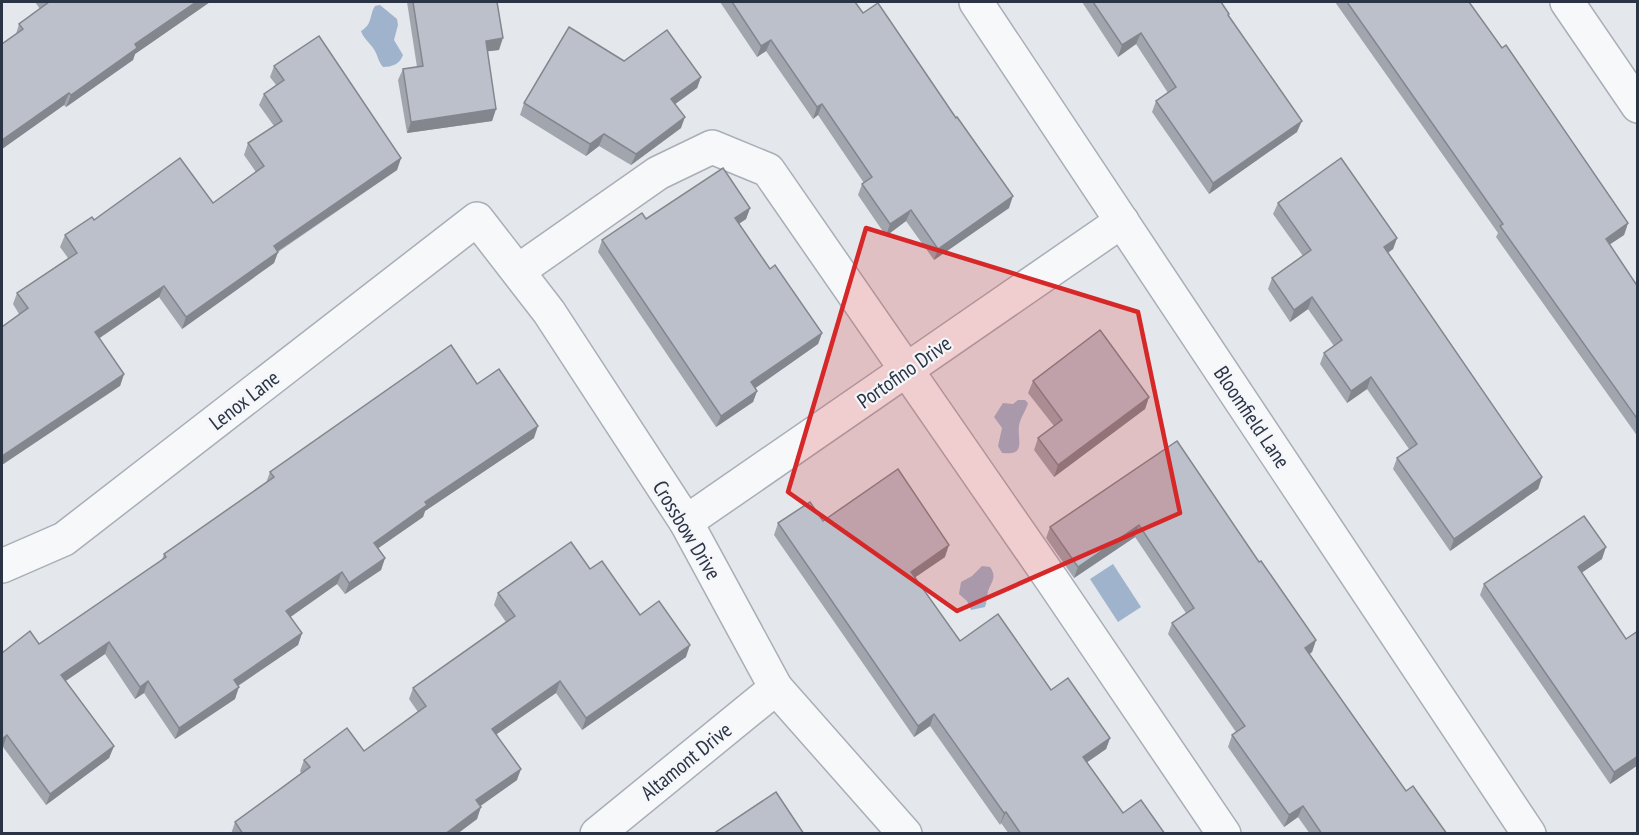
<svg xmlns="http://www.w3.org/2000/svg" width="1639" height="835" font-family="'PT Sans Narrow',sans-serif">
  <style>
    .water { fill: #9fb4cc }
    .lines { fill: none; stroke-linecap: round; stroke-linejoin: round }
    .minor-casing { stroke: #a9aeb7; stroke-width: 36 }
    .minor { stroke: #f7f8fa; stroke-width: 33 }
    .wall { fill: #a1a5ae }
    .shaded-wall { fill: #83868d }
    .building { fill: #bbc0ca; stroke: #83868d; stroke-width: 1.5 }
    .marked { fill: #d62828; fill-opacity: 0.2; stroke: #d62828; stroke-width: 4.5; stroke-linejoin: round }
    .labels { text-anchor: middle; dominant-baseline: central; stroke-width: 4.5; stroke-linejoin: round; paint-order: stroke }
    .street-label { font-size: 21px; fill: #2b3445; stroke: #f4f6f9 }
  </style>
  <rect width="100%" height="100%" fill="#e4e7ec"/>
  <g class="water">
    <path d="M380,5L397,19L398,25L394,40L403,55C400,64 392,67 383,67C379,62 378,58 376,53C372,44 364,40 361,31C373,24 369,15 375,6Z"/>
    <path d="M1018,400H1025L1028,403C1026,411 1020,418 1019,426C1017,440 1027,456 1002,453L998,446L1002,428L994,417L1003,403L1013,404Z"/>
    <polygon points="1113,564 1141,607 1118,622 1090,579"/>
    <path d="M982,566L990,567C997,577 992,581 988,591C987,596 987,602 985,607L971,610L967,601L959,594L961,582L972,576Z"/>
  </g>
  <g class="lines">
    <g class="minor-casing">
      <g id="minor">
        <polyline points="976,2 1529,834"/>
        <polyline points="1567,2 1638,106"/>
        <polyline points="518,271 658,173 712,147 768,170 1054,583 1224,834"/>
        <polyline points="686,522 1122,221"/>
        <polyline points="2,566 64,539 477,219 549,312 686,522 776,688 905,834"/>
        <polyline points="597,834 776,688"/>
      </g>
    </g>
    <use href="#minor" class="minor"/>
  </g>
  <g class="wall">
    <polygon points="35,2 210,2 135,54 133,60 66,107 64,105 2,149 2,44 16,34 19,24 40,9"/>
    <polygon points="407,2 497,2 499,50 487,51 496,109 492,121 407,133 398,80 403,69 417,67"/>
    <polygon points="720,2 855,2 1009,208 934,260 906,221 886,236 858,195 862,184 864,183 818,115 813,119 766,51 757,57"/>
    <polygon points="1082,2 1221,2 1229,14 1229,16 1297,132 1209,194 1152,112 1156,101 1168,93 1136,44 1118,57"/>
    <polygon points="1335,2 1469,2 1628,223 1624,235 1609,245 1638,287 1638,437 1496,237 1498,233"/>
    <polygon points="624,61 701,77 697,88 675,104 681,128 631,165 599,146 586,156 520,115 524,103"/>
    <polygon points="274,66 401,158 397,170 278,252 274,263 182,329 159,297 99,338 124,374 120,386 19,314 13,304 17,293 68,258 60,247 65,235 94,220 213,203 256,172 244,155 248,143 274,126 259,105 264,94 276,85 270,77"/>
    <polygon points="1278,203 1397,238 1393,249 1388,253 1542,477 1538,489 1450,551 1393,469 1397,458 1409,449 1367,389 1347,403 1320,364 1324,353 1334,346 1308,309 1290,322 1268,289 1272,278 1303,256 1273,214"/>
    <polygon points="750,208 746,219 739,224 770,269 822,333 818,344 755,388 757,391 753,402 716,427 598,252 602,240 646,219"/>
    <polygon points="1033,381 1149,397 1145,409 1054,477 1034,450 1038,438 1054,426 1028,393"/>
    <polygon points="477,384 534,438 425,511 423,517 378,548 385,558 381,570 345,594 337,584 290,617 302,633 298,645 238,686 235,699 175,739 144,693 135,699 105,654 65,681 114,746 109,758 46,805 3,747 2,748 2,653 39,644 162,560 164,554 266,483 270,472"/>
    <polygon points="1177,441 1259,562 1316,640 1312,652 1310,654 1406,791 1447,834 1310,834 1298,817 1284,827 1228,747 1232,735 1236,732 1168,634 1172,623 1186,613 1135,537 1074,578 1046,538 1050,527"/>
    <polygon points="823,521 945,557 915,577 960,641 1051,690 1110,738 1106,749 1087,762 1123,813 1165,834 1009,834 1001,823 1000,825 930,726 914,737 774,535 778,523"/>
    <polygon points="1602,559 1582,572 1638,765 1610,784 1480,595 1484,584"/>
    <polygon points="590,569 686,657 582,730 556,693 497,734 517,780 480,806 477,819 457,834 231,834 235,822 301,773 300,771 304,760 364,751 418,712 409,699 413,688 506,622 494,605 498,593"/>
  </g>
  <g class="shaded-wall">
    <polygon points="196,2 210,2 135,54 133,60 66,107 71,95 135,44"/>
    <polygon points="1141,33 1136,44 1118,57 1122,45"/>
    <polygon points="503,38 499,50 482,52 486,41"/>
    <polygon points="771,40 766,51 757,57 761,46"/>
    <polygon points="701,77 697,88 667,110 671,99"/>
    <polygon points="69,93 64,105 2,149 2,140"/>
    <polygon points="822,104 818,115 813,119 817,107"/>
    <polygon points="496,109 492,121 407,133 411,122"/>
    <polygon points="685,117 681,128 631,165 636,154"/>
    <polygon points="1302,121 1297,132 1209,194 1213,183"/>
    <polygon points="604,134 599,146 586,156 590,144"/>
    <polygon points="401,158 397,170 269,257 274,246"/>
    <polygon points="1013,196 1009,208 934,260 938,249"/>
    <polygon points="750,208 746,219 731,229 735,218"/>
    <polygon points="911,210 906,221 886,236 890,224"/>
    <polygon points="1628,223 1624,235 1601,250 1606,239"/>
    <polygon points="1397,238 1393,249 1380,258 1384,247"/>
    <polygon points="278,252 274,263 182,329 186,317"/>
    <polygon points="164,286 159,297 91,344 95,332"/>
    <polygon points="1312,297 1308,309 1290,322 1294,310"/>
    <polygon points="822,333 818,344 747,394 751,382"/>
    <polygon points="124,374 120,386 2,465 2,456"/>
    <polygon points="1371,377 1367,389 1347,403 1351,391"/>
    <polygon points="757,391 753,402 716,427 721,416"/>
    <polygon points="1149,397 1145,409 1054,477 1058,465"/>
    <polygon points="538,426 534,438 425,511 423,517 370,554 374,543 425,502"/>
    <polygon points="1542,477 1538,489 1450,551 1454,539"/>
    <polygon points="1139,525 1135,537 1074,578 1078,567"/>
    <polygon points="949,545 945,557 907,583 911,572"/>
    <polygon points="1606,547 1602,559 1574,578 1578,567"/>
    <polygon points="385,558 381,570 345,594 349,583"/>
    <polygon points="342,572 337,584 282,623 286,611"/>
    <polygon points="302,633 298,645 230,691 234,680"/>
    <polygon points="1316,640 1312,652 1301,659 1305,648"/>
    <polygon points="109,642 105,654 57,687 61,675"/>
    <polygon points="690,645 686,657 582,730 586,718"/>
    <polygon points="148,681 144,693 135,699 140,687"/>
    <polygon points="560,681 556,693 488,740 492,729"/>
    <polygon points="239,687 235,699 175,739 179,728"/>
    <polygon points="934,714 930,726 914,737 918,726"/>
    <polygon points="7,735 3,747 2,748 2,739"/>
    <polygon points="1110,738 1106,749 1079,768 1083,757"/>
    <polygon points="114,746 109,758 46,805 50,794"/>
    <polygon points="1638,756 1638,765 1610,784 1614,772"/>
    <polygon points="521,769 517,780 472,812 476,800"/>
    <polygon points="1303,806 1298,817 1284,827 1289,815"/>
    <polygon points="481,807 477,819 457,834 445,834"/>
    <polygon points="1006,812 1001,823 1000,825 1004,813"/>
  </g>
  <g class="building">
    <polygon points="49,2 196,2 135,44 137,48 71,95 69,93 2,140 2,44 23,29 19,24"/>
    <polygon points="413,2 497,2 503,38 486,41 496,109 411,122 403,69 423,66"/>
    <polygon points="732,2 855,2 863,13 878,3 956,118 957,117 1013,196 938,249 911,210 890,224 862,184 872,177 822,104 817,107 771,40 761,46"/>
    <polygon points="1093,2 1221,2 1229,14 1228,15 1302,121 1213,183 1156,101 1176,87 1141,33 1122,45"/>
    <polygon points="1347,2 1469,2 1502,48 1506,45 1628,223 1606,239 1638,287 1638,420 1500,226 1503,224"/>
    <polygon points="569,27 624,61 667,30 701,77 671,99 685,117 636,154 604,134 590,144 524,103"/>
    <polygon points="319,36 401,158 274,246 278,252 186,317 164,286 95,332 124,374 2,456 2,327 28,308 17,293 77,253 65,235 92,217 94,220 180,158 213,203 264,166 248,143 282,121 264,94 284,80 274,66"/>
    <polygon points="1341,158 1397,238 1384,247 1542,477 1454,539 1397,458 1417,444 1371,377 1351,391 1324,353 1342,340 1312,297 1294,310 1272,278 1311,250 1278,203"/>
    <polygon points="723,168 750,208 735,218 770,269 775,265 822,333 751,382 757,391 721,416 602,240 642,213 646,219"/>
    <polygon points="1100,330 1149,397 1058,465 1038,438 1062,420 1033,381"/>
    <polygon points="451,345 477,384 499,369 538,426 425,502 427,505 374,543 385,558 349,583 342,572 286,611 302,633 234,680 239,687 179,728 148,681 140,687 109,642 61,675 114,746 50,794 7,735 2,739 2,653 30,631 39,644 166,557 164,554 274,477 270,472"/>
    <polygon points="1177,441 1259,562 1261,561 1316,640 1305,648 1406,791 1413,786 1447,834 1322,834 1303,806 1289,815 1232,735 1245,726 1172,623 1194,608 1139,525 1078,567 1050,527"/>
    <polygon points="898,469 949,545 911,572 960,641 998,614 1051,690 1068,678 1110,738 1083,757 1123,813 1141,800 1165,834 1021,834 1006,812 1004,813 934,714 918,726 778,523 810,502 823,521"/>
    <polygon points="1584,516 1606,547 1578,567 1626,639 1638,631 1638,756 1614,772 1484,584"/>
    <polygon points="571,542 590,569 602,561 640,615 659,601 690,645 586,718 560,681 492,729 521,769 476,800 481,807 445,834 243,834 235,822 310,767 304,760 347,728 364,751 426,706 413,688 515,616 498,593"/>
    <polygon points="776,792 804,834 713,834"/>
  </g>
  <path class="marked" d="M866,228L1138,312L1180,513L957,611L788,492Z"/>
  <g class="labels">
    <g class="street-label">
      <text transform="translate(904 372) rotate(-35)">Portofino Drive</text>
      <text transform="translate(244 400) rotate(-38)">Lenox Lane</text>
      <text transform="translate(1252 417) rotate(56)">Bloomfield Lane</text>
      <text transform="translate(687 530) rotate(59)">Crossbow Drive</text>
      <text transform="translate(686 761) rotate(-39)">Altamont Drive</text>
    </g>
  </g>
  <rect width="1639" height="835" fill="none" stroke="#2b3445" stroke-width="6"/>
</svg>
